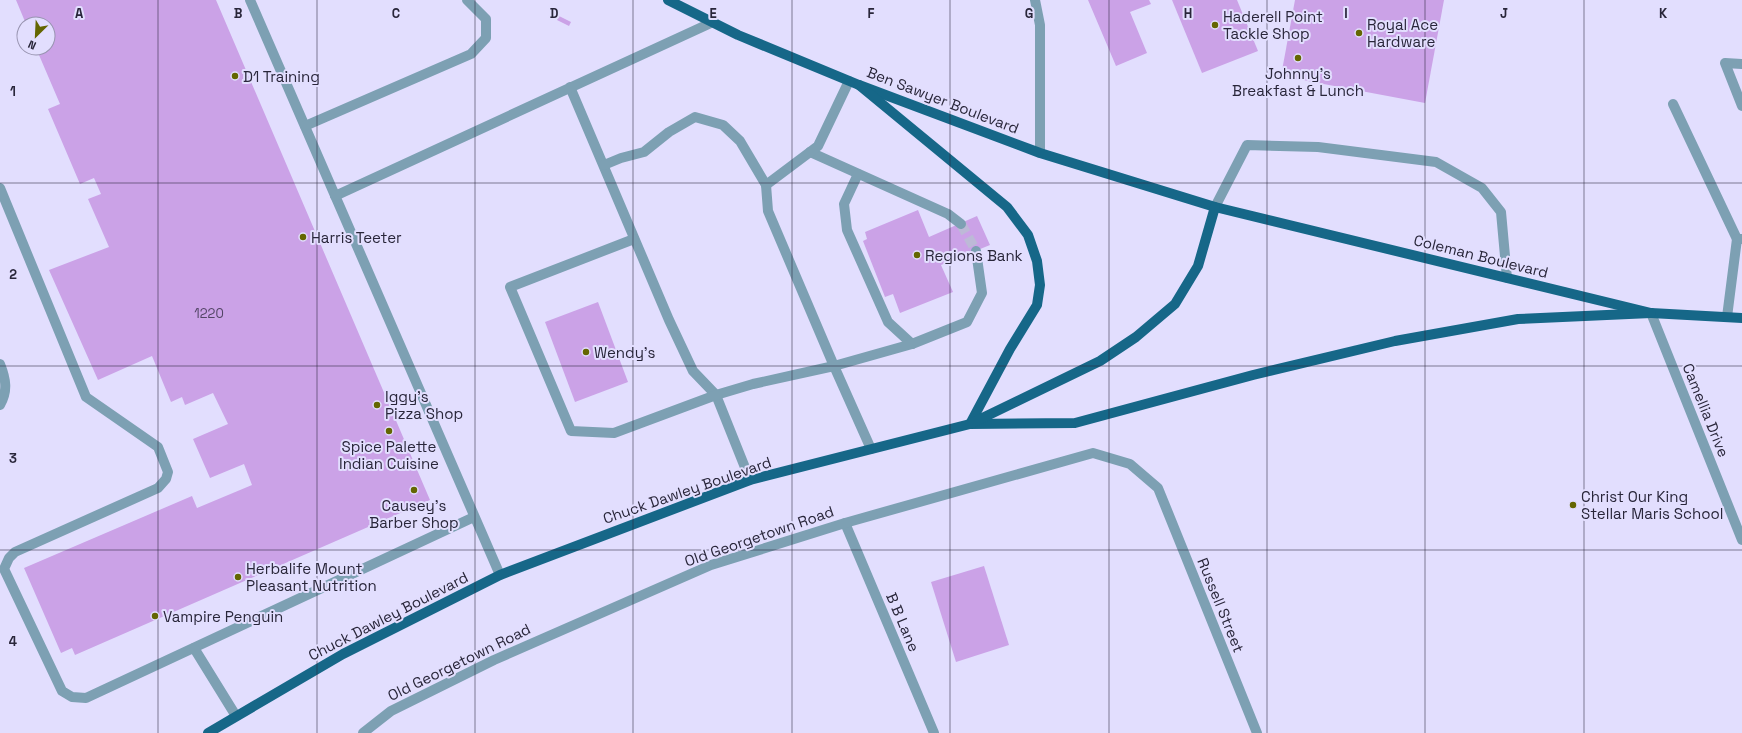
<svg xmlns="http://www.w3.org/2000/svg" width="1742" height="733" font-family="'Space Grotesk',sans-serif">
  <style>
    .building { fill: #cba2e7 }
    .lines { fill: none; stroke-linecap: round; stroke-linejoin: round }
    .minor-tunnel { stroke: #bdb9d7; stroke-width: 10; stroke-dasharray: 10 5; stroke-linecap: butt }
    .minor { stroke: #7da0b3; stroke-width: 10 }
    .major { stroke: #166788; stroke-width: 10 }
    .grid { fill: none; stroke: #29263a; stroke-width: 1; stroke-opacity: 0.55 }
    .poi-dot { fill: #646601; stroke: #e2defe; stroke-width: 1.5 }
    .labels { text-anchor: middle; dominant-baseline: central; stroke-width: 4; stroke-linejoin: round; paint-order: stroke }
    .number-label { font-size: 13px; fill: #524565 }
    .poi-label { font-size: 15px; fill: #29263a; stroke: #e2defe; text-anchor: start }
    .street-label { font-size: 15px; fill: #29263a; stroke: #e2defe }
    .grid-label { font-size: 13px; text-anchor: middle; font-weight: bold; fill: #29263a; stroke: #e2defe; stroke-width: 4; stroke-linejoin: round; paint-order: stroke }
  </style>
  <rect width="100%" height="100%" fill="#e2defe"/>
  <g class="building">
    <polygon points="16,0 216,0 430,500 75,655 72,648 61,653 24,568 192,496 197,508 252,485 244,464 210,478 193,439 228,424 213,393 185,405 182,397 171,402 152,356 98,380 49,270 109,247 88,199 101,194 94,178 80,184 48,109 60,104 36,48 48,48 48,24 26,24"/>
    <polygon points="1088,0 1149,0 1151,4 1130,12 1147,53 1116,66"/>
    <polygon points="1172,0 1237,0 1258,51 1202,73"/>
    <polygon points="1295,0 1444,0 1425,103 1281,76"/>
    <polygon points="559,16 571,22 569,26 557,20"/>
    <polygon points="918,210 929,237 977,216 990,245 941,265 953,292 900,313 893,294 885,297 863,241 867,239 865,232"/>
    <polygon points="598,302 628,382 575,402 545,322"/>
    <polygon points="984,566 1009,645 956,662 931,582"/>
  </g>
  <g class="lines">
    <polyline class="minor-tunnel" points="961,224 976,251"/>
    <g class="minor">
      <polyline points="250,0 500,575"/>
      <polyline points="1035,0 1040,25 1040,153"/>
      <polyline points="1742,64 1725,63 1742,106"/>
      <polyline points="570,87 669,320 693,371 716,395 750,480"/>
      <polyline points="1673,104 1737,239"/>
      <polyline points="305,126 471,54 486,38 486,19 467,0"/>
      <polyline points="810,152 948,214 961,224"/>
      <polyline points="604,165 621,158 644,152 669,132 695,117 723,125 740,141 766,185 768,211 834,366 871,449"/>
      <polyline points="858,174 844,204 847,230 888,322 912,344"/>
      <polyline points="766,185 818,146 849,81"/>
      <polyline points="0,188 86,397 158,447 168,472 166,479 158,488 15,552 9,558 4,569 62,691 72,697 86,698 474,517"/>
      <polyline points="335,196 713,22"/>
      <polyline points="1215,207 1247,145 1318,147 1436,162 1482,188 1501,212 1507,278"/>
      <polyline points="634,239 510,287 571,431 614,433 716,395 753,384 834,366 912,344 967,322 982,293 976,251"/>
      <polyline points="1651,313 1742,540"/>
      <polyline points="1727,317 1737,239 1742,239"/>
      <path d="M0,364C6,379 8,391 0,405"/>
      <polyline points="845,523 934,733"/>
      <polyline points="194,648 236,716"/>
      <polyline points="363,733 391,711 494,660 711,565 845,523 1093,453 1130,464 1158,488 1257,733"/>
    </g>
    <g class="major">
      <polyline points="668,0 738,35 859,85 1040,153 1215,207 1651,313 1742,318"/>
      <polyline points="859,85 1007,207 1028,235 1037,261 1040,285 1037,305 1010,349 970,424 1075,423 1253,375 1395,341 1518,319 1651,313"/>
      <polyline points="208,733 343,654 500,575 750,480 970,424 1100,361 1136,337 1175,304 1198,266 1215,207"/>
    </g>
  </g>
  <path class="grid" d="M158,0V733M317,0V733M475,0V733M633,0V733M792,0V733M950,0V733M1109,0V733M1267,0V733M1425,0V733M1584,0V733M0,183H1742M0,366H1742M0,550H1742"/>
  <g class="poi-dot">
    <circle cx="1215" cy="25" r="4"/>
    <circle cx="1359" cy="33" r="4"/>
    <circle cx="1298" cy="58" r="4"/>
    <circle cx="235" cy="76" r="4"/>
    <circle cx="303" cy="237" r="4"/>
    <circle cx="917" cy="255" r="4"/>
    <circle cx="586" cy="352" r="4"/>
    <circle cx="377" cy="405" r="4"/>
    <circle cx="389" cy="431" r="4"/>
    <circle cx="414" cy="490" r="4"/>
    <circle cx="1573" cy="505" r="4"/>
    <circle cx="238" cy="577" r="4"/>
    <circle cx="155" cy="616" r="4"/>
  </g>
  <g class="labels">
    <g class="number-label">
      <text x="209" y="313">1220</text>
    </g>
    <g class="poi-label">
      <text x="1223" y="16">Haderell Point<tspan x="1223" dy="17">Tackle Shop</tspan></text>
      <text x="1367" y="24">Royal Ace<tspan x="1367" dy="17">Hardware</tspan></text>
      <text x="1298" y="73" text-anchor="middle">Johnny’s<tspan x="1298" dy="17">Breakfast &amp; Lunch</tspan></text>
      <text x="243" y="76">D1 Training</text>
      <text x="311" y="237">Harris Teeter</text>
      <text x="925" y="255">Regions Bank</text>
      <text x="594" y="352">Wendy's</text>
      <text x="385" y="396">Iggy’s<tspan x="385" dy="17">Pizza Shop</tspan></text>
      <text x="389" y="446" text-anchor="middle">Spice Palette<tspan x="389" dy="17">Indian Cuisine</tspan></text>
      <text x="1581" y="496">Christ Our King<tspan x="1581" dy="17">Stellar Maris School</tspan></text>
      <text x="414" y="505" text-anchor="middle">Causey’s<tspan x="414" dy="17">Barber Shop</tspan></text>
      <text x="246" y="568">Herbalife Mount<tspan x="246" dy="17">Pleasant Nutrition</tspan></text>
      <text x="163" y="616">Vampire Penguin</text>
    </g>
    <g class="street-label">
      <text transform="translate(943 100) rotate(21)">Ben Sawyer Boulevard</text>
      <text transform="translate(1481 256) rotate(14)">Coleman Boulevard</text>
      <text transform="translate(1706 410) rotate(68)">Camellia Drive</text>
      <text transform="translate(687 490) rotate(-19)">Chuck Dawley Boulevard</text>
      <text transform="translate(759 536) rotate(-19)">Old Georgetown Road</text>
      <text transform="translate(1221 605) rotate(68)">Russell Street</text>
      <text transform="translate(388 616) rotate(-27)">Chuck Dawley Boulevard</text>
      <text transform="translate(903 622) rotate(67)">B B Lane</text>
      <text transform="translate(459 662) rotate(-26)">Old Georgetown Road</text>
    </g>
  </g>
  <g class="grid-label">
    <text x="79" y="18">A</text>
    <text x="238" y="18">B</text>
    <text x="396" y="18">C</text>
    <text x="554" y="18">D</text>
    <text x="713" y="18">E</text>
    <text x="871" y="18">F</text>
    <text x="1029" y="18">G</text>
    <text x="1188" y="18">H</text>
    <text x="1346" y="18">I</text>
    <text x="1504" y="18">J</text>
    <text x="1663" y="18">K</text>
    <text x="13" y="96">1</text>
    <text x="13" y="279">2</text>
    <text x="13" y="463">3</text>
    <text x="13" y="646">4</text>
  </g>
  <g transform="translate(36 36) rotate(204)"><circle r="19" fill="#e2defe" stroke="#9894b0"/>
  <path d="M0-3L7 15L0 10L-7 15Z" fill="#646601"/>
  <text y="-6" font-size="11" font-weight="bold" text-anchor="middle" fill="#29263a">N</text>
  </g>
</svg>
